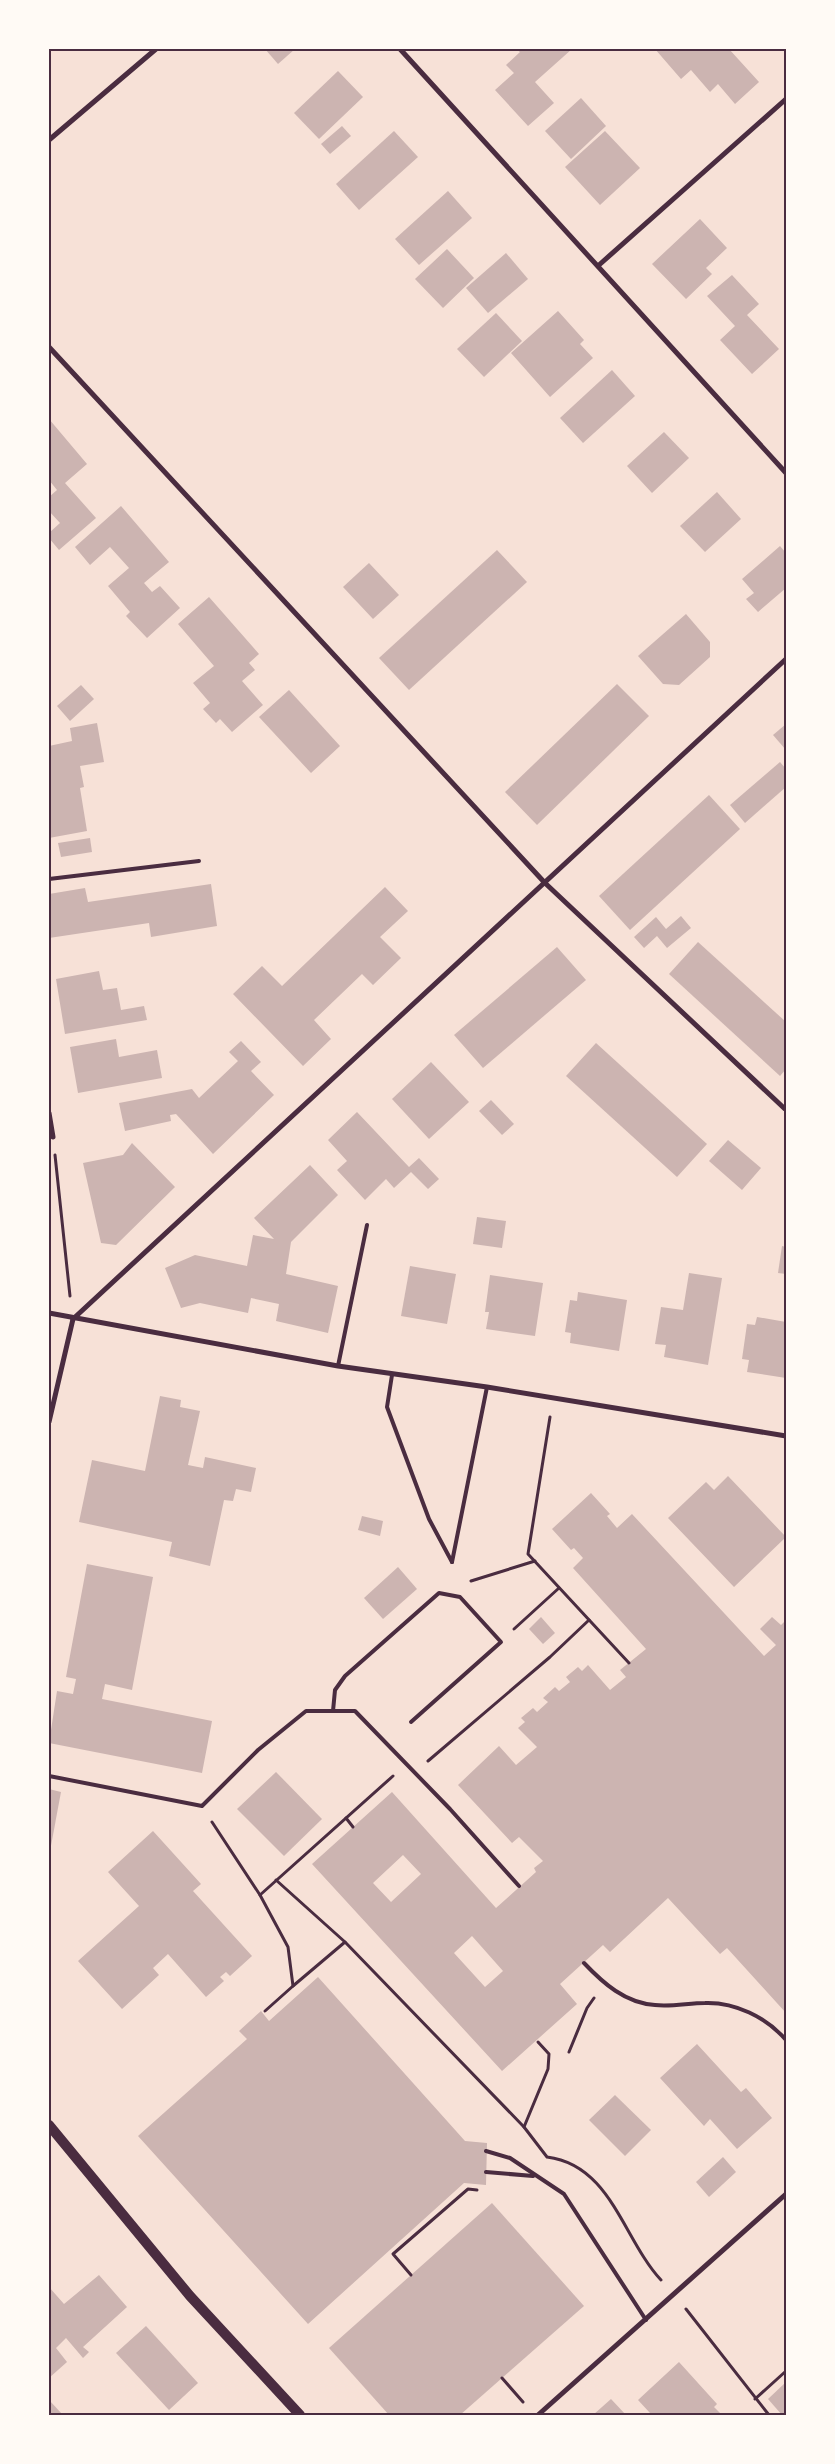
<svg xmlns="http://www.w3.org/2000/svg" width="835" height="2464" font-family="'Varela Round',sans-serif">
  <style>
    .building { fill: #ccb4b1; fill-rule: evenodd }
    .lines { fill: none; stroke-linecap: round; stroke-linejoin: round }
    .path { stroke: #4a2c40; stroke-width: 3 }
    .service { stroke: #4a2c40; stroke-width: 4 }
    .minor { stroke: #4a2c40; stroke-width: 5 }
    .secondary { stroke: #4a2c40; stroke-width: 10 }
    .neatline { fill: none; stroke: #4a2c40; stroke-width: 2 }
  </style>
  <rect width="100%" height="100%" fill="#f7e1d7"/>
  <g class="building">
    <polygon points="265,49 295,49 278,64"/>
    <polygon points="516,49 572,49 535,82 554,103 528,126 495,90 514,73 506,65 520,52"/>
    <polygon points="655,49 729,49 759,82 735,104 718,84 710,92 691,70 681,79"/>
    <polygon points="338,71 363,97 319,139 294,113"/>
    <polygon points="581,98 606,126 571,159 545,131"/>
    <polygon points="342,126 351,136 330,154 321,144"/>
    <polygon points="394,131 418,157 359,210 336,184"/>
    <polygon points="605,131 640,168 600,205 565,167"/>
    <polygon points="448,191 472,218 419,265 395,239"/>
    <polygon points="700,219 727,248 706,268 712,274 686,299 652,264"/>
    <polygon points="447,249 474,278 443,308 415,279"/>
    <polygon points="506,253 528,279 488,313 466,288"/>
    <polygon points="732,275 759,304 747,315 779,349 752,374 720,340 735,326 707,296"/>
    <polygon points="558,311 584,340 580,344 593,358 550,397 511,353"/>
    <polygon points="496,313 522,341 484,377 457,349"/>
    <polygon points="612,370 635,396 583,443 560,418"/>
    <polygon points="49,419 87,464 65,483 96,518 59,550 49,538 49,533 60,523 49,511 49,497 57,490 49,480"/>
    <polygon points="664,432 689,458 652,493 627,466"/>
    <polygon points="717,492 741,519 705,552 680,526"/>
    <polygon points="121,506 169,562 144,583 152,592 160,586 180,608 147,638 126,616 130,612 108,586 129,568 110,547 90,565 75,547"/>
    <polygon points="780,546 786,553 786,588 758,612 746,599 754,593 742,579"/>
    <polygon points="497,550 527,582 409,690 379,658"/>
    <polygon points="369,563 399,595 373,619 343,587"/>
    <polygon points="209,597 259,654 249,663 255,670 242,681 263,705 232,732 220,719 216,723 203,709 210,703 193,683 214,666 178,624"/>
    <polygon points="686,614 710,642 710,657 679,685 663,684 638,656"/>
    <polygon points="617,684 649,716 537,825 505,792"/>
    <polygon points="81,685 94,699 70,721 57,706"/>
    <polygon points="289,690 340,746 311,773 259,717"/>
    <polygon points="97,723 104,762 80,766 84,787 80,788 87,831 49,838 49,746 72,741 70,728"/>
    <polygon points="786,724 786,750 773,735"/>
    <polygon points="780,762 786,769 786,787 745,823 730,805"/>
    <polygon points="709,795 740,829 630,930 599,896"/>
    <polygon points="90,838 92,852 61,857 58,843"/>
    <polygon points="211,884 217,926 151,937 149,923 49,938 49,894 85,888 88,902"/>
    <polygon points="385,887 408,911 380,937 401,958 373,985 362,974 314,1020 331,1039 303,1066 233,994 262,966 282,986"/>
    <polygon points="681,916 691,928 667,948 657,936 644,948 634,937 656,917 666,929"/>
    <polygon points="698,942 786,1022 786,1069 780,1076 669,974"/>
    <polygon points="557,947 586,980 483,1068 454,1035"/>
    <polygon points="99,971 103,990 117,988 121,1010 144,1006 147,1020 65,1034 56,979"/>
    <polygon points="116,1039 119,1057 157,1050 162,1078 78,1093 70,1047"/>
    <polygon points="241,1041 261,1062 251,1071 274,1095 213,1154 176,1114 170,1115 171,1121 125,1131 119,1103 192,1089 199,1098 238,1061 229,1052"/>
    <polygon points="596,1043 707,1144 677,1177 566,1076"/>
    <polygon points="431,1062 469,1102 429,1139 392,1099"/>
    <polygon points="491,1100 514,1124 502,1135 479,1111"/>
    <polygon points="357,1112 409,1167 419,1158 439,1179 428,1189 411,1172 394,1188 386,1179 365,1200 337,1170 347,1161 328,1140"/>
    <polygon points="728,1140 761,1168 742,1190 709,1161"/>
    <polygon points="132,1143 175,1187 116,1245 101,1243 83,1163 123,1155"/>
    <polygon points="310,1165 338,1195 291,1242 286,1274 338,1286 328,1333 276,1321 279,1304 251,1298 248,1313 200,1303 181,1308 165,1268 195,1255 247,1266 253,1235 274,1239 254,1218"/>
    <polygon points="477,1217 506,1221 502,1248 473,1244"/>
    <polygon points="782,1246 786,1247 786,1274 778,1273"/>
    <polygon points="410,1266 456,1274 447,1324 401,1316"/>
    <polygon points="689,1273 722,1278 708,1365 664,1357 666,1345 655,1344 661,1307 683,1310"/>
    <polygon points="490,1275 543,1283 535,1336 486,1329 489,1312 485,1312"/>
    <polygon points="578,1292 627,1300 619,1351 570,1343 571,1333 565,1332 570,1300 577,1301"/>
    <polygon points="757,1317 786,1322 786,1378 747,1372 749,1360 742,1359 747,1324 755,1325"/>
    <polygon points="160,1396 181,1400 180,1407 200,1411 188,1465 203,1468 205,1457 256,1468 251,1492 236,1489 233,1501 224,1500 210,1566 169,1556 172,1542 79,1522 92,1460 145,1471"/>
    <polygon points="728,1476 786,1537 734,1587 668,1518 706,1482 714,1490"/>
    <path d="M591,1493L610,1514L607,1516L617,1528L632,1514L764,1656L776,1645L760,1629L772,1617L781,1625L786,1620V2013L727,1948L720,1954L668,1898L610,1952L603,1945L560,1984L577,2004L502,2071L312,1864L392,1792L496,1908L536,1872L534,1868L543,1861L519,1837L512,1843L458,1785L499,1746L516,1765L537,1747L518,1728L525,1722L521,1718L533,1708L537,1712L548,1702L543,1698L555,1687L559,1691L570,1682L566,1677L578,1667L582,1671L588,1665L610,1690L626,1677L620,1670L646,1649L573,1568L583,1558L574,1548L571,1550L552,1529ZM403,1855L421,1874L391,1902L373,1883ZM472,1936L503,1971L485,1987L454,1953Z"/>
    <polygon points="362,1516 383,1521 380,1536 358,1530"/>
    <polygon points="87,1564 153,1577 132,1690 105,1684 102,1699 212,1721 202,1773 49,1743 57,1691 73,1694 76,1679 66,1677"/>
    <polygon points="398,1567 417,1589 383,1619 364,1598"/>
    <polygon points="541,1617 555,1633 543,1644 529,1629"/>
    <polygon points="276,1772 322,1819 284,1856 237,1809"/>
    <polygon points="49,1789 61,1792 50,1851 49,1851"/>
    <polygon points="153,1831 201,1884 193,1891 252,1956 230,1976 226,1972 220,1977 224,1981 206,1997 168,1954 153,1968 159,1975 122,2009 78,1961 139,1906 108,1872"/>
    <polygon points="318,1977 465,2141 487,2143 486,2185 464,2183 308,2324 138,2136 247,2039 239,2031 261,2011 269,2021"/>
    <polygon points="697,2044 741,2092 746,2088 772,2118 737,2149 710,2119 704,2126 660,2078"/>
    <polygon points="615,2095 651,2130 625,2156 589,2120"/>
    <polygon points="723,2157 736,2172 709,2197 696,2182"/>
    <polygon points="492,2203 584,2306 460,2415 389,2415 329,2348"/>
    <polygon points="99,2275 127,2307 83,2347 89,2352 83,2358 66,2338 56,2348 67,2362 49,2378 49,2287 64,2304"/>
    <polygon points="146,2326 198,2383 169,2410 116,2353"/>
    <polygon points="679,2362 717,2404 714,2407 722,2415 648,2415 650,2413 638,2400"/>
    <polygon points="786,2382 786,2415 782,2415 768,2399"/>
    <polygon points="611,2399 626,2415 593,2415"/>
    <polygon points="49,2400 63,2415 49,2415"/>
  </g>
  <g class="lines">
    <g class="path">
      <polyline points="55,1155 70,1296"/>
      <polyline points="550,1417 528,1554 629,1663"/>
      <polyline points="471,1581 535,1561"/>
      <polyline points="514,1629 559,1588"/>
      <polyline points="428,1761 550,1657 589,1620"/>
      <path d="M393,1776L260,1895L288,1947L293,1986L345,1942L524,2127L547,2157C611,2165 623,2239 661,2280"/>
      <polyline points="346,1818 353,1827"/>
      <polyline points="212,1822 260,1895"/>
      <polyline points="276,1880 345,1942"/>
      <polyline points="265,2011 293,1986"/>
      <polyline points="569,2052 587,2008 594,1998"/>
      <polyline points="524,2127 548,2069 549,2054 538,2042"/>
      <polyline points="411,2275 393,2254 468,2189 477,2190"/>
      <polyline points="686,2309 769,2415"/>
      <polyline points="502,2378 523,2402"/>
      <polyline points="755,2399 786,2371"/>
    </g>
    <g class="service">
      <polyline points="49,879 199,861"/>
      <polyline points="338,1366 367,1225"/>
      <polyline points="392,1375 387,1407 429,1519 452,1562"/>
      <polyline points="452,1562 487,1387"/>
      <polyline points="333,1711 335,1690 345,1676 439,1593 460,1597 501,1642 411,1722"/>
      <polyline points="49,1776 202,1806 258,1750 306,1711 355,1711 450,1809 519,1886"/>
      <path d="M584,1963C603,1983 625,2003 655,2005C671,2007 689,2003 705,2003C735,2002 766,2017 786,2040"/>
      <polyline points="486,2151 510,2158 564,2194 646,2320"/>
      <polyline points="486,2172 533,2176"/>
    </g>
    <g class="minor">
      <polyline points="400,49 786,473"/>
      <polyline points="49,140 156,49"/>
      <polyline points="599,265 786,99"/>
      <polyline points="49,347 545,883 785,1109"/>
      <polyline points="49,1113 53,1137"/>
      <polyline points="49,1313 338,1366 487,1387 786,1436"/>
      <polyline points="73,1319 786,659"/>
      <polyline points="49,1422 73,1319"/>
      <polyline points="538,2415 786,2194"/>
    </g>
    <polyline class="secondary" points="49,2125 190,2296 300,2415"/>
  </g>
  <rect width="835" height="2464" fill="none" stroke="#fffaf5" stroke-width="100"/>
  <rect x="50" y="50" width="735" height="2364" class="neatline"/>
</svg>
